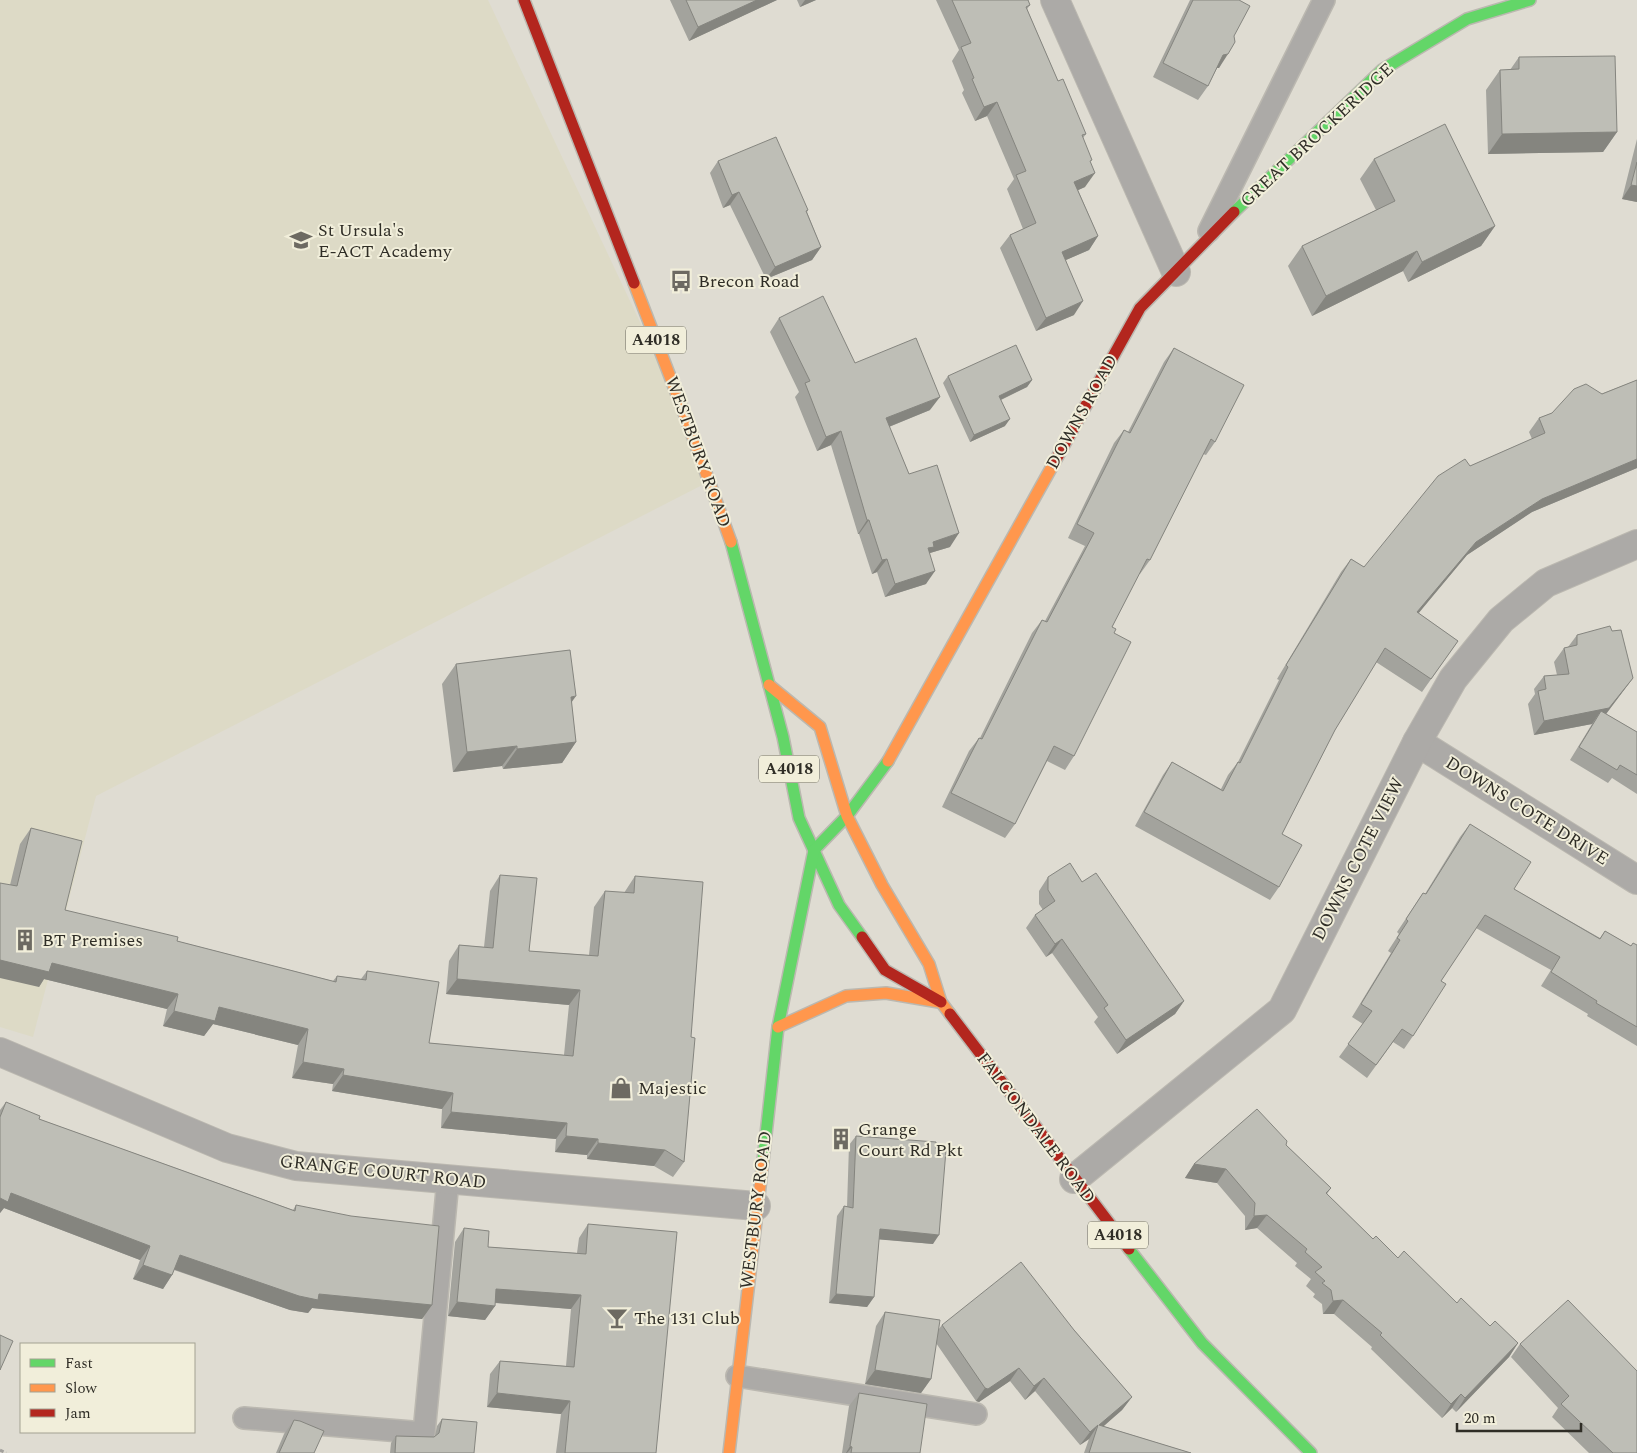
<svg xmlns="http://www.w3.org/2000/svg" width="1637" height="1453" font-family="Spectral,serif">
  <style>
    .built { fill: #dddac6 }
    .lines { fill: none; stroke-linecap: round; stroke-linejoin: round }
    .lane-casing { stroke: #bbb8b0; stroke-width: 24 }
    .street-casing { stroke: #bbb8b0; stroke-width: 30 }
    .fast-casing { stroke: #bbb8b0; stroke-width: 14 }
    .slow-casing { stroke: #bbb8b0; stroke-width: 14 }
    .jam-casing { stroke: #bbb8b0; stroke-width: 14 }
    .path { stroke: #a3a19d; stroke-width: 3; stroke-dasharray: 4 2.5; stroke-linecap: butt }
    .lane { stroke: #acaaa7; stroke-width: 21 }
    .street { stroke: #acaaa7; stroke-width: 28 }
    .fast { stroke: #63d668; stroke-width: 11 }
    .slow { stroke: #ff974d; stroke-width: 11 }
    .jam { stroke: #b3261e; stroke-width: 11 }
    .wall { fill: #a3a39d }
    .shaded-wall { fill: #85857f }
    .building { fill: #bebeb6; stroke: #85857f }
    .labels { text-anchor: middle; dominant-baseline: central; stroke-width: 4; stroke-linejoin: round; paint-order: stroke }
    .shield { fill: #f1eeda; stroke: #69675c; stroke-width: 1 }
    .shield-label { font-size: 16px; font-weight: bold; fill: #2f2d26 }
    .street-label { font-size: 18px; fill: #2f2d26; stroke: #f1eeda }
    .poi-label { font-size: 18px; fill: #2f2d26; stroke: #f1eeda; text-anchor: start }
  </style>
  <rect width="100%" height="100%" fill="#dfdcd2"/>
  <polygon class="built" points="0,0 488,0 714,479 96,796 33,1037 0,1027"/>
  <g class="lines">
    <g class="lane-casing">
      <g id="lane">
        <polyline points="1209,231 1324,0"/>
        <polyline points="737,1376 976,1414"/>
        <polyline points="244,1418 424,1433 448,1180"/>
      </g>
    </g>
    <g class="street-casing">
      <g id="street">
        <polyline points="1055,0 1176,272"/>
        <polyline points="1417,742 1637,880"/>
        <polyline points="0,1052 227,1148 296,1166 756,1206"/>
        <polyline points="1074,1179 1282,1010 1417,742 1453,679 1501,620 1546,583 1637,544"/>
      </g>
    </g>
    <g class="fast-casing">
      <g id="fast">
        <polyline points="1234,212 1382,70 1467,19 1530,0"/>
        <polyline points="731,542 783,737 799,818 839,905 862,937"/>
        <polyline points="763,1161 778,1027 814,850 847,816 888,761"/>
        <polyline points="1129,1249 1202,1343 1311,1453"/>
      </g>
    </g>
    <g class="slow-casing">
      <g id="slow">
        <polyline points="634,283 686,418 731,542"/>
        <polyline points="769,685 820,727 847,816 882,885 929,964 941,1002 950,1014"/>
        <polyline points="888,761 1054,463"/>
        <polyline points="778,1027 846,996 886,993 939,1002"/>
        <polyline points="729,1453 763,1161"/>
      </g>
    </g>
    <g class="jam-casing">
      <g id="jam">
        <polyline points="524,0 634,283"/>
        <polyline points="1054,463 1140,308 1234,212"/>
        <polyline points="862,937 885,970 941,1002"/>
        <polyline points="950,1014 1129,1249"/>
      </g>
    </g>
    <polyline class="path" points="0,1450 6,1453"/>
    <use href="#lane" class="lane"/>
    <use href="#street" class="street"/>
    <use href="#fast" class="fast"/>
    <use href="#slow" class="slow"/>
    <use href="#jam" class="jam"/>
  </g>
  <g class="wall">
    <polygon points="670,0 777,0 689,41"/>
    <polygon points="797,0 816,0 800,7"/>
    <polygon points="936,0 1028,0 1030,5 1027,9 1058,81 1086,134 1083,138 1090,162 1085,187 1078,190 1098,236 1089,250 1066,260 1074,315 1036,331 1000,248 1010,235 1023,229 1007,189 1014,179 987,116 975,121 962,93 964,90 952,61 959,50"/>
    <polygon points="1190,0 1239,0 1234,36 1219,68 1217,68 1208,86 1198,100 1153,77"/>
    <polygon points="1519,57 1617,132 1603,152 1488,154 1486,90 1500,70 1510,70"/>
    <polygon points="1637,139 1637,202 1622,199"/>
    <polygon points="1374,159 1495,226 1481,246 1408,282 1403,271 1312,316 1288,266 1302,246 1376,210 1360,179"/>
    <polygon points="718,161 808,210 807,212 821,247 812,260 766,279 730,205 723,208 710,173"/>
    <polygon points="779,318 855,363 930,410 889,427 909,474 950,547 930,553 926,584 885,597 877,572 872,574 859,534 858,534 831,445 817,451 795,397 799,392 770,332"/>
    <polygon points="1174,348 1215,442 1206,455 1203,454 1150,560 1140,574 1139,574 1112,627 1114,633 1074,756 1065,770 1047,761 1015,824 1005,838 942,807 969,751 979,738 980,738 1032,633 1042,620 1045,621 1085,546 1068,538 1114,443 1124,430 1128,432 1164,362"/>
    <polygon points="948,376 1032,380 1027,387 1001,400 1005,426 970,442 943,383"/>
    <polygon points="1637,380 1637,468 1532,512 1467,555 1418,613 1458,641 1422,692 1376,662 1335,730 1282,834 1279,887 1270,900 1135,826 1163,775 1172,762 1221,789 1228,775 1238,762 1279,680 1277,679 1341,572 1351,559 1364,567 1470,466 1532,439 1529,432 1539,418"/>
    <polygon points="1612,631 1633,678 1606,714 1637,732 1637,794 1612,778 1608,783 1570,760 1592,724 1534,735 1528,704 1535,694 1534,689 1544,676 1557,675 1554,662 1564,648 1568,647 1577,635"/>
    <polygon points="456,664 571,702 576,742 562,763 503,769 502,766 453,772 442,684"/>
    <polygon points="1470,824 1514,889 1600,938 1605,931 1631,946 1637,945 1637,1046 1587,1016 1588,1014 1541,986 1551,970 1476,928 1441,981 1413,1036 1404,1049 1393,1042 1367,1078 1339,1057 1363,1024 1352,1017 1391,953 1388,951 1399,934 1397,932 1423,893 1425,894 1460,837"/>
    <polygon points="31,828 65,910 177,941 333,981 337,976 361,979 367,971 429,1043 564,1055 569,1005 446,994 449,961 459,945 484,947 490,891 500,875 529,951 589,955 594,907 605,891 624,893 635,876 691,1037 684,1162 673,1177 654,1166 587,1159 587,1155 555,1152 556,1139 441,1128 442,1109 332,1091 333,1084 292,1078 298,1045 213,1024 204,1036 163,1026 167,1009 44,979 39,987 10,885 20,844"/>
    <polygon points="1048,877 1082,882 1184,1001 1175,1014 1117,1054 1094,1022 1098,1017 1052,953 1046,957 1026,928 1035,915 1043,910 1039,904 1039,891"/>
    <polygon points="6,1102 39,1119 293,1210 296,1205 432,1305 422,1319 312,1308 308,1313 290,1310 174,1270 172,1275 163,1289 133,1279 140,1260 4,1208 0,1213 0,1110"/>
    <polygon points="856,1136 936,1149 933,1244 879,1239 874,1297 867,1307 829,1303 837,1216 844,1206 847,1207 849,1145"/>
    <polygon points="1286,1145 1331,1188 1327,1194 1373,1239 1457,1303 1490,1326 1518,1343 1509,1357 1456,1412 1452,1408 1442,1418 1371,1349 1372,1347 1334,1314 1323,1314 1322,1304 1313,1297 1315,1294 1306,1286 1311,1279 1295,1266 1297,1263 1257,1228 1245,1230 1245,1216 1217,1183 1185,1178 1194,1164"/>
    <polygon points="588,1224 656,1453 556,1453 561,1414 487,1407 490,1374 500,1361 566,1366 571,1309 495,1303 495,1306 485,1320 448,1316 455,1242 464,1228 488,1247 577,1253 579,1238"/>
    <polygon points="885,1312 938,1330 942,1325 1074,1330 1132,1397 1122,1410 1103,1426 1191,1453 1084,1453 1089,1439 1080,1445 1035,1391 1025,1400 1010,1381 979,1402 976,1401 936,1343 931,1379 921,1393 865,1384 876,1326"/>
    <polygon points="1520,1344 1637,1453 1589,1453 1552,1417 1558,1408 1511,1357"/>
    <polygon points="859,1393 920,1453 842,1453 849,1406"/>
    <polygon points="442,1419 474,1453 390,1453 391,1443 396,1436 434,1437 435,1436 437,1426"/>
    <polygon points="294,1420 314,1453 276,1453 284,1434"/>
  </g>
  <g class="shaded-wall">
    <polygon points="757,0 777,0 689,41 698,27"/>
    <polygon points="805,0 816,0 800,7"/>
    <polygon points="1228,54 1219,68 1214,68 1223,55"/>
    <polygon points="997,102 987,116 975,121 984,107"/>
    <polygon points="1617,132 1603,152 1488,154 1502,134"/>
    <polygon points="1095,173 1085,187 1065,196 1074,182"/>
    <polygon points="1631,185 1637,186 1637,202 1622,199"/>
    <polygon points="739,192 730,205 723,208 732,195"/>
    <polygon points="1495,226 1481,246 1408,282 1422,262"/>
    <polygon points="1098,236 1089,250 1052,266 1062,252"/>
    <polygon points="821,247 812,260 766,279 775,267"/>
    <polygon points="1417,251 1403,271 1312,316 1326,296"/>
    <polygon points="1083,301 1074,315 1036,331 1046,318"/>
    <polygon points="1032,380 1027,387 994,403 999,396"/>
    <polygon points="940,397 930,410 876,432 886,418"/>
    <polygon points="1010,419 1005,426 970,442 974,435"/>
    <polygon points="841,431 831,445 817,451 826,437"/>
    <polygon points="1637,459 1637,468 1532,512 1467,555 1408,626 1417,612 1476,542 1542,499"/>
    <polygon points="867,520 869,520 859,534 858,534"/>
    <polygon points="959,533 950,547 930,553 919,562 933,542"/>
    <polygon points="887,559 877,572 872,574 882,560"/>
    <polygon points="935,571 926,584 885,597 895,584"/>
    <polygon points="1633,678 1600,722 1601,711 1592,724 1534,735 1544,721"/>
    <polygon points="576,696 562,716 571,697"/>
    <polygon points="576,742 562,763 503,769 517,749"/>
    <polygon points="517,746 502,766 453,772 467,752"/>
    <polygon points="1062,939 1052,953 1046,957 1055,944"/>
    <polygon points="0,960 52,963 178,994 167,1009 44,979 39,987 0,978"/>
    <polygon points="457,979 580,990 569,1005 446,994"/>
    <polygon points="1184,1001 1175,1014 1117,1054 1126,1040"/>
    <polygon points="219,1007 308,1029 298,1045 213,1024 204,1036 163,1026 174,1011"/>
    <polygon points="303,1062 344,1069 333,1084 292,1078"/>
    <polygon points="343,1075 453,1093 442,1109 332,1091"/>
    <polygon points="451,1112 567,1123 556,1139 441,1128"/>
    <polygon points="566,1136 598,1139 587,1155 555,1152"/>
    <polygon points="598,1143 665,1150 654,1166 587,1159"/>
    <polygon points="1194,1164 1226,1169 1217,1183 1185,1178"/>
    <polygon points="11,1193 150,1246 140,1260 4,1208 0,1213 0,1198"/>
    <polygon points="1267,1215 1257,1228 1245,1230 1254,1216"/>
    <polygon points="880,1229 939,1235 933,1244 874,1239"/>
    <polygon points="180,1255 319,1294 432,1305 422,1319 312,1308 308,1313 290,1310 170,1268"/>
    <polygon points="143,1265 172,1275 163,1289 133,1279"/>
    <polygon points="496,1289 581,1295 571,1309 487,1302"/>
    <polygon points="836,1294 874,1297 867,1307 829,1303"/>
    <polygon points="1343,1300 1334,1314 1323,1314 1333,1301"/>
    <polygon points="457,1302 495,1306 485,1320 448,1316"/>
    <polygon points="1518,1343 1509,1357 1456,1412 1465,1398"/>
    <polygon points="1019,1368 1010,1381 979,1402 976,1401 985,1388"/>
    <polygon points="875,1370 931,1379 921,1393 865,1384"/>
    <polygon points="1044,1378 1035,1391 1025,1400 1034,1386"/>
    <polygon points="497,1393 570,1401 561,1414 487,1407"/>
    <polygon points="1461,1394 1452,1408 1442,1418 1451,1404"/>
    <polygon points="1132,1397 1122,1410 1096,1433 1099,1425"/>
    <polygon points="1098,1425 1089,1439 1080,1445 1090,1432"/>
    <polygon points="850,1446 852,1447 847,1453 846,1453"/>
  </g>
  <g class="building">
    <polygon points="686,0 757,0 698,27"/>
    <polygon points="952,0 1028,0 1030,5 1026,7 1058,81 1063,79 1086,134 1082,135 1092,160 1090,161 1095,173 1074,182 1098,236 1062,252 1083,301 1046,318 1010,235 1036,223 1016,175 1026,171 997,102 984,107 972,79 974,78 961,47 971,43"/>
    <polygon points="1193,0 1239,0 1250,6 1234,36 1235,42 1228,54 1223,55 1208,86 1163,63"/>
    <polygon points="1615,56 1617,132 1502,134 1500,70 1519,69 1519,57"/>
    <polygon points="1445,124 1495,226 1422,262 1417,251 1326,296 1302,246 1395,201 1374,159"/>
    <polygon points="776,137 808,210 806,211 821,247 775,267 739,192 732,195 718,161"/>
    <polygon points="1637,162 1637,186 1631,185"/>
    <polygon points="823,296 855,363 916,338 940,397 886,418 909,474 937,465 959,533 933,542 934,547 928,548 935,571 895,584 887,559 882,560 869,520 867,520 841,431 826,437 805,383 810,381 779,318"/>
    <polygon points="1016,345 1032,380 999,396 1010,419 974,435 948,376"/>
    <polygon points="1174,348 1244,385 1215,442 1211,439 1150,560 1147,559 1112,627 1116,629 1114,633 1131,642 1074,756 1054,746 1015,824 951,793 979,738 982,739 1042,620 1047,622 1094,533 1077,524 1124,430 1130,433"/>
    <polygon points="1637,380 1637,459 1542,499 1476,542 1417,612 1458,641 1431,679 1385,648 1335,730 1282,834 1302,845 1279,887 1144,812 1172,762 1223,791 1238,762 1240,763 1288,667 1286,665 1351,559 1364,567 1438,476 1465,459 1470,466 1545,433 1539,418 1552,413 1574,389 1586,384 1602,394"/>
    <polygon points="1610,626 1612,631 1621,630 1633,678 1609,708 1544,721 1538,691 1546,689 1544,676 1569,674 1564,648 1577,645 1577,635"/>
    <polygon points="570,650 576,696 571,697 576,742 517,749 517,746 467,752 456,664"/>
    <polygon points="1601,711 1637,732 1637,775 1620,765 1617,770 1579,747"/>
    <polygon points="1470,824 1531,862 1514,889 1600,939 1605,931 1631,946 1633,943 1637,945 1637,1027 1596,1003 1597,1001 1551,972 1560,957 1485,915 1441,981 1446,984 1413,1036 1402,1029 1376,1065 1348,1044 1372,1011 1361,1004 1400,940 1397,938 1408,921 1406,919 1423,893 1426,894"/>
    <polygon points="31,828 82,841 65,910 178,937 177,941 336,982 337,976 366,980 367,971 439,982 429,1043 573,1056 580,990 457,979 459,945 493,948 500,875 537,878 529,951 598,956 605,891 634,893 635,876 703,882 691,1037 695,1038 684,1162 665,1150 598,1143 598,1139 566,1136 567,1123 451,1112 453,1093 343,1075 344,1069 303,1062 308,1029 219,1007 215,1021 174,1011 178,994 52,963 49,972 0,960 0,883 17,886"/>
    <polygon points="1070,863 1082,882 1096,873 1184,1001 1126,1040 1104,1008 1108,1005 1062,939 1055,944 1035,915 1055,901 1048,890 1048,877"/>
    <polygon points="6,1102 40,1116 39,1119 295,1211 296,1205 351,1216 439,1226 432,1305 319,1294 318,1300 299,1296 180,1255 172,1275 143,1265 150,1246 11,1193 8,1202 0,1198 0,1117"/>
    <polygon points="1257,1109 1287,1141 1286,1145 1331,1188 1326,1193 1373,1239 1376,1236 1398,1258 1404,1251 1457,1303 1461,1298 1490,1326 1495,1321 1518,1343 1465,1398 1461,1394 1451,1404 1380,1335 1382,1333 1343,1300 1333,1301 1331,1290 1322,1283 1325,1281 1315,1272 1322,1267 1305,1252 1307,1249 1267,1215 1254,1216 1255,1203 1226,1169 1194,1164"/>
    <polygon points="856,1136 936,1142 936,1149 946,1150 939,1235 880,1229 874,1297 836,1294 844,1206 853,1208"/>
    <polygon points="588,1224 677,1232 656,1453 565,1453 570,1401 497,1393 500,1361 574,1367 581,1295 496,1289 495,1306 457,1302 464,1228 489,1231 488,1247 586,1254"/>
    <polygon points="1021,1262 1074,1330 1132,1397 1099,1425 1191,1453 1089,1453 1098,1425 1090,1432 1044,1378 1034,1386 1019,1368 988,1389 985,1388 942,1325"/>
    <polygon points="1568,1300 1637,1371 1637,1453 1613,1453 1561,1404 1569,1396 1520,1344"/>
    <polygon points="885,1312 940,1320 931,1379 875,1370"/>
    <polygon points="0,1335 13,1341 0,1370"/>
    <polygon points="859,1393 927,1404 920,1453 851,1453 852,1447 850,1446"/>
    <polygon points="442,1419 477,1422 474,1453 395,1453 396,1436 434,1437 439,1433"/>
    <polygon points="294,1420 300,1421 324,1431 314,1453 279,1453"/>
  </g>
  <defs>
    <g id="school-bare" transform="scale(1.725)"><path d="M0-5L7-2L0 1L-7-2ZM-4 1L0 2.5L4 1V4Q0 6-4 4Z" fill="#6d6a62" stroke="#f1eeda" stroke-width="2.5" paint-order="stroke"/></g>
    <g id="bus-bare" transform="scale(1.725)"><path d="M-5-6H5V4H4V6H2V4H-2V6H-4V4H-5ZM-3.5-4V0h7V-4ZM-3.5 1.2v1.5H-2V1.2ZM2 1.2v1.5H3.5V1.2Z" fill="#6d6a62" stroke="#f1eeda" stroke-width="2.5" paint-order="stroke"/></g>
    <g id="building-bare" transform="scale(1.725)"><path d="M-4-6H4V6H1V3H-1V6H-4ZM-2.5-4.3h1.7v1.8h-1.7ZM.8-4.3h1.7v1.8H.8ZM-2.5-1h1.7V.8h-1.7ZM.8-1h1.7V.8H.8Z" fill="#6d6a62" stroke="#f1eeda" stroke-width="2.5" paint-order="stroke"/></g>
    <g id="shop-bare" transform="scale(1.725)"><path d="M-5-2.5h2.3a2.7 3.5 0 0 1 5.4 0H5L5.5 6h-11ZM-1.5-2.5h3a1.5 2.3 0 0 0-3 0Z" fill="#6d6a62" stroke="#f1eeda" stroke-width="2.5" paint-order="stroke"/></g>
    <g id="bar-bare" transform="scale(1.725)"><path d="M-6-5H6L.8 .8V4.5H3.5V6h-7V4.5H-.8V.8Z" fill="#6d6a62" stroke="#f1eeda" stroke-width="2.5" paint-order="stroke"/></g>
  </defs>
  <g fill-rule="evenodd">
    <use href="#school-bare" x="301" y="240"/>
    <use href="#bus-bare" x="681" y="281"/>
    <use href="#building-bare" x="25" y="940"/>
    <use href="#shop-bare" x="621" y="1088"/>
    <use href="#building-bare" x="841" y="1139"/>
    <use href="#bar-bare" x="617" y="1318"/>
  </g>
  <g class="labels">
    <g class="shield">
      <rect x="626" y="326.5" width="60" height="27" rx="4"/>
      <rect x="759" y="755.5" width="60" height="27" rx="4"/>
      <rect x="1088" y="1221.5" width="60" height="27" rx="4"/>
    </g>
    <g class="shield-label">
      <text x="656" y="340">A4018</text>
      <text x="789" y="769">A4018</text>
      <text x="1118" y="1235">A4018</text>
    </g>
    <g class="street-label">
      <text transform="translate(1317 135) rotate(-43)">GREAT BROCKERIDGE</text>
      <text transform="translate(1082 412) rotate(-61)">DOWNS ROAD</text>
      <text transform="translate(698 452) rotate(70)">WESTBURY ROAD</text>
      <text transform="translate(1527 811) rotate(32)">DOWNS COTE DRIVE</text>
      <text transform="translate(1358 859) rotate(-63)">DOWNS COTE VIEW</text>
      <text transform="translate(1036 1128) rotate(53)">FALCONDALE ROAD</text>
      <text transform="translate(383 1172) rotate(6)">GRANGE COURT ROAD</text>
      <text transform="translate(756 1210) rotate(-83)">WESTBURY ROAD</text>
    </g>
    <g class="poi-label">
      <text x="318" y="230">St Ursula's<tspan x="318" dy="21">E-ACT Academy</tspan></text>
      <text x="698" y="281">Brecon Road</text>
      <text x="42" y="940">BT Premises</text>
      <text x="638" y="1088">Majestic</text>
      <text x="858" y="1129">Grange<tspan x="858" dy="21">Court Rd Pkt</tspan></text>
      <text x="634" y="1318">The 131 Club</text>
    </g>
  </g>
  <rect x="20" y="1343" width="175" height="90" fill="#f1eeda" stroke="#a3a192"/>
  <rect x="30" y="1359" width="25" height="8" fill="#63d668" stroke="#a3a192"/>
  <text x="65" y="1368" font-size="15" fill="#2f2d26">Fast</text>
  <rect x="30" y="1384" width="25" height="8" fill="#ff974d" stroke="#a3a192"/>
  <text x="65" y="1393" font-size="15" fill="#2f2d26">Slow</text>
  <rect x="30" y="1409" width="25" height="8" fill="#b3261e" stroke="#a3a192"/>
  <text x="65" y="1418" font-size="15" fill="#2f2d26">Jam</text>
  <path d="M1457 1423v8h124v-8" fill="none" stroke="#2f2d26" stroke-width="2.5"/>
  <text x="1464" y="1423" font-size="15" fill="#2f2d26" stroke="#f1eeda" stroke-width="4" paint-order="stroke">20 m</text>
</svg>
